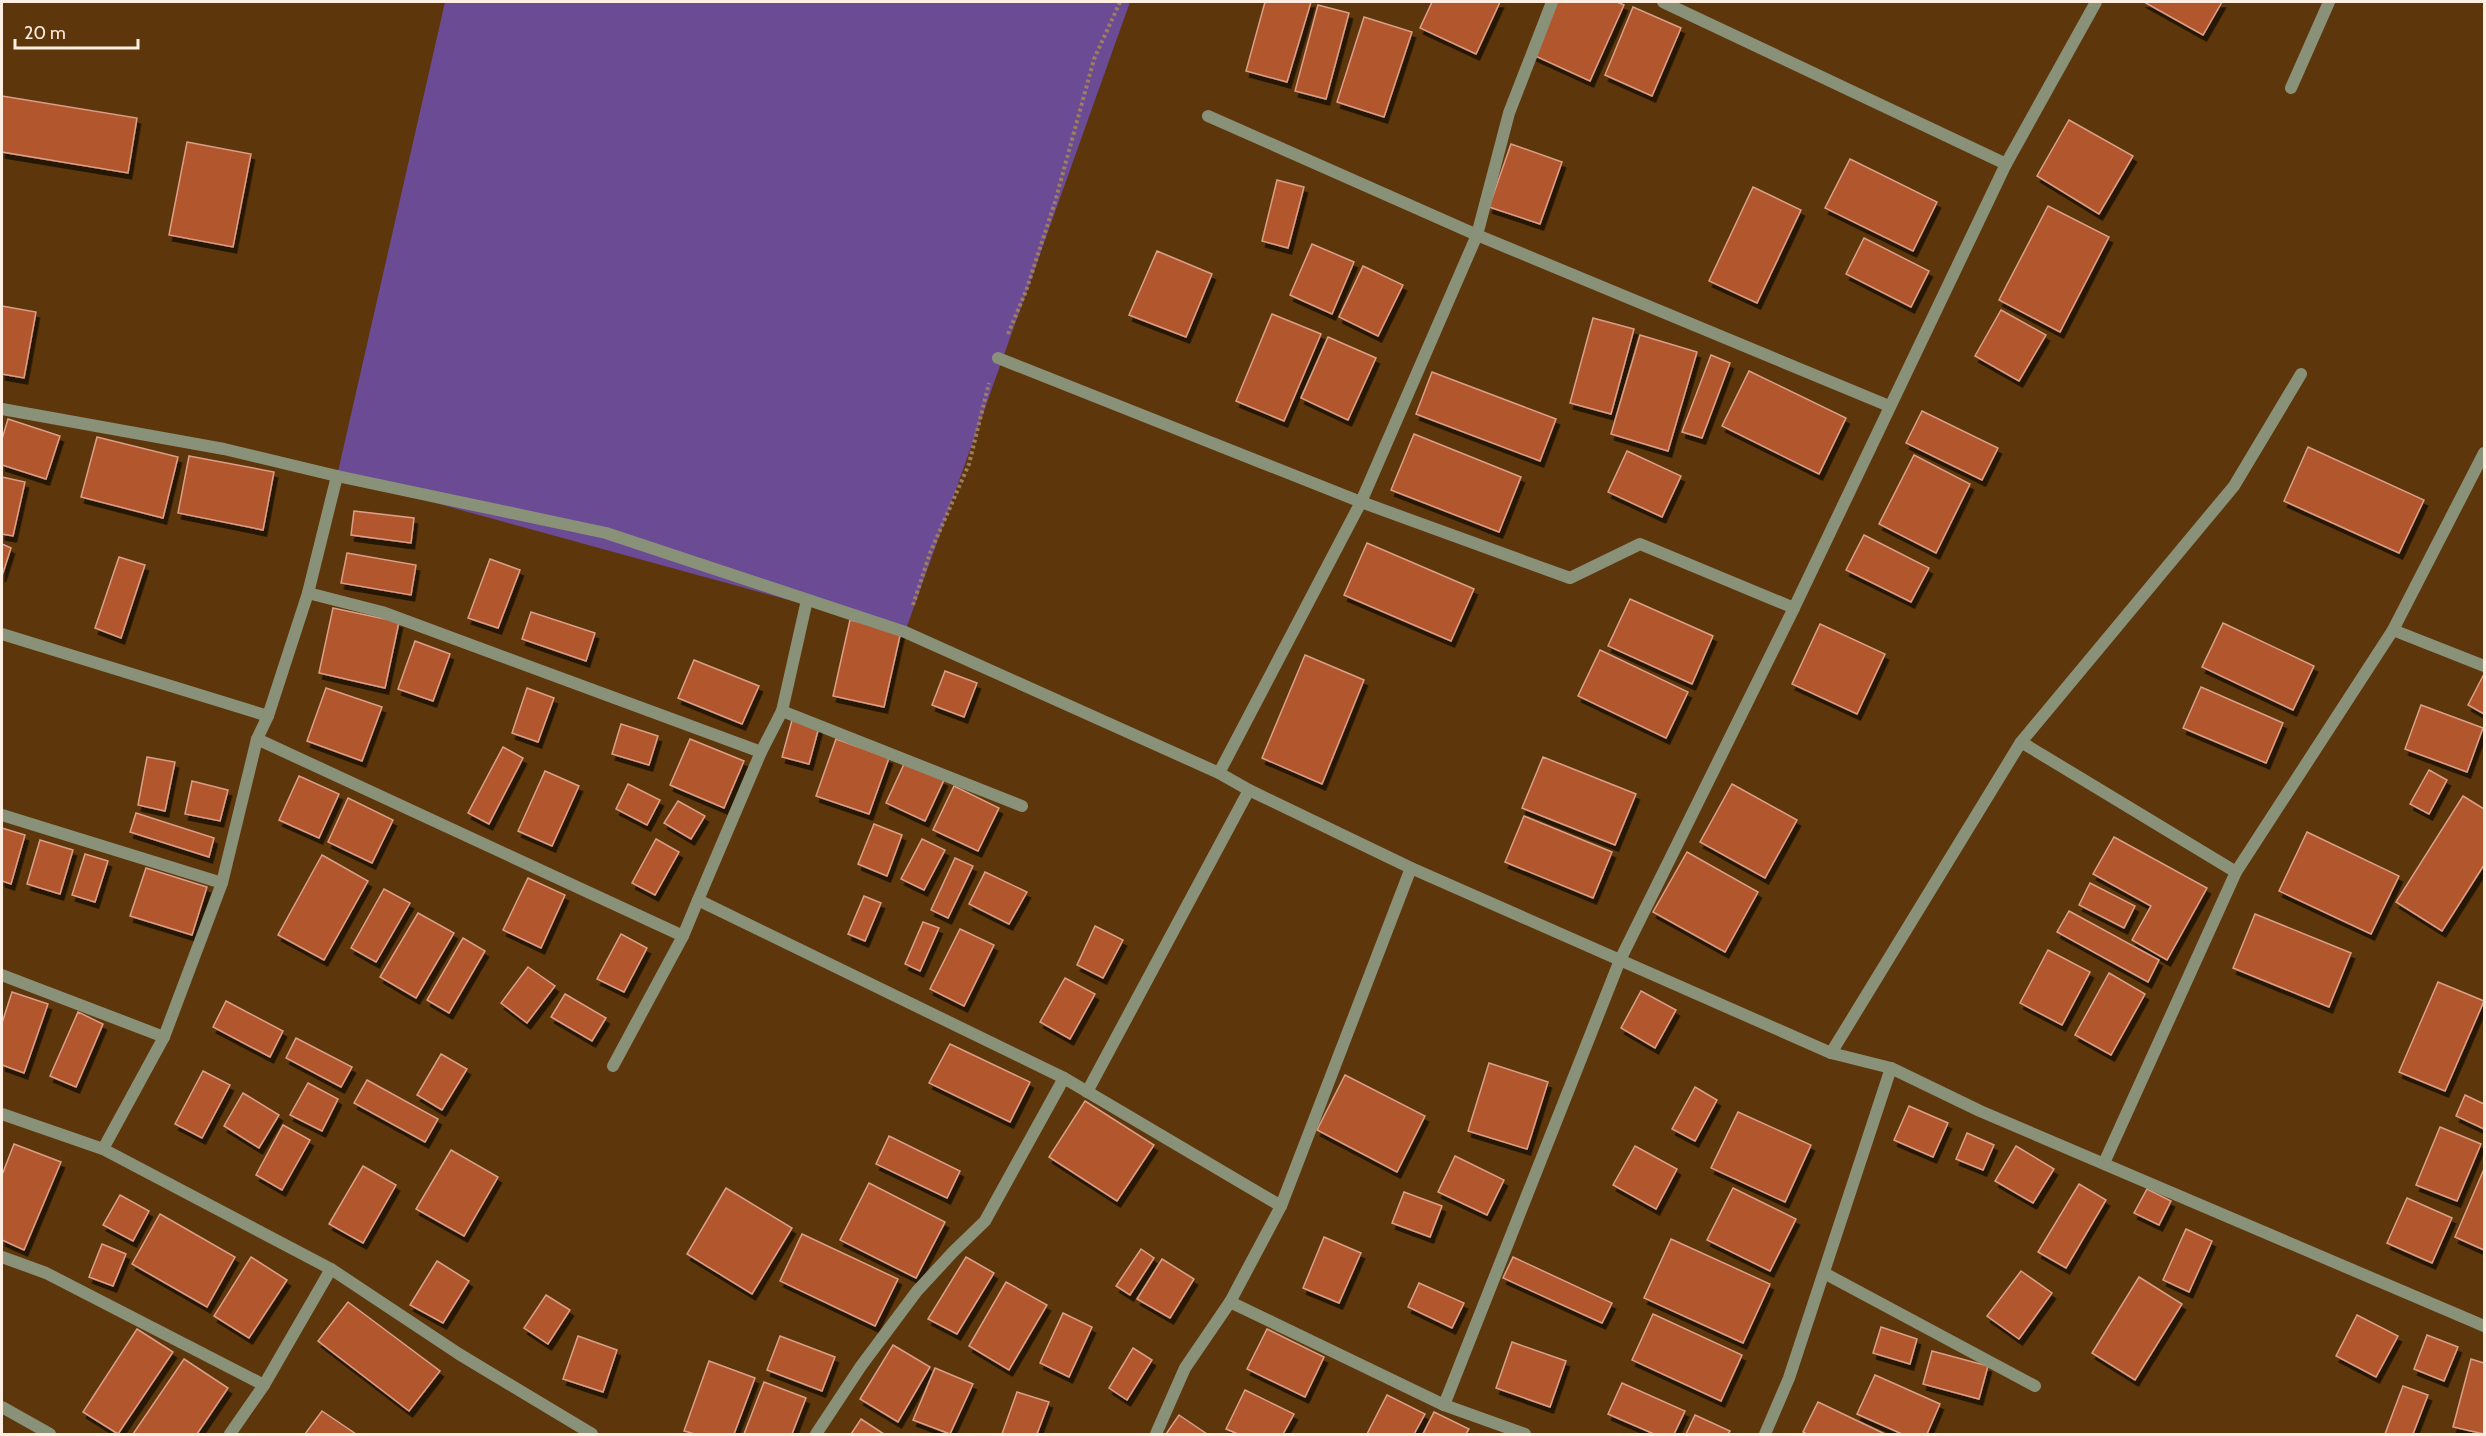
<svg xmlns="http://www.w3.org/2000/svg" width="2486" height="1436" font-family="Cabin,sans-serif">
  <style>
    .green { fill: #6b4b94 }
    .building { fill: #b2562e; stroke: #db9f88; stroke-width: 1.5; filter: url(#shadow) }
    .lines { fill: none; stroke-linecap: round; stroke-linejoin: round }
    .path { stroke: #9d7f5f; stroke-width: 4; stroke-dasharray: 3 3; stroke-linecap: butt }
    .minor { stroke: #899179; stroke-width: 12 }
  </style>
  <defs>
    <filter id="shadow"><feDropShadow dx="3.5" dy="6" stdDeviation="0" flood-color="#0009"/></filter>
  </defs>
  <rect width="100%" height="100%" fill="#5e360b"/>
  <polygon class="green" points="445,2 1130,2 905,632 337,476"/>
  <g class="building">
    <polygon points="1265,2 1311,2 1287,82 1246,71"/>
    <polygon points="1432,2 1500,2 1476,54 1420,28"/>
    <polygon points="1557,2 1617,2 1624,5 1590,81 1533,55"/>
    <polygon points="2144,2 2222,2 2203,35"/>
    <polygon points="1318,5 1349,13 1326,99 1295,91"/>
    <polygon points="1633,7 1681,28 1652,96 1605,75"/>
    <polygon points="1364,17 1412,32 1384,117 1337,102"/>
    <polygon points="2,96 137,118 128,173 2,152"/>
    <polygon points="2069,120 2133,156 2099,214 2037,176"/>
    <polygon points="187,142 251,154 233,247 169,235"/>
    <polygon points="1511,144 1562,162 1540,224 1489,207"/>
    <polygon points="1850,159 1937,202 1913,251 1825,208"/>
    <polygon points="1277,180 1304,187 1288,248 1262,241"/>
    <polygon points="1753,187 1801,210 1757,303 1709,281"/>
    <polygon points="2048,206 2109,237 2060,332 1999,300"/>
    <polygon points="1864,238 1929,271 1911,307 1846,274"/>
    <polygon points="1312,244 1354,262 1332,314 1290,295"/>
    <polygon points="1157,251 1212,274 1186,337 1129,315"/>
    <polygon points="1363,266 1403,285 1378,336 1339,317"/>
    <polygon points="2,306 36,312 24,378 2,374"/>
    <polygon points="2001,310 2046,335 2019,381 1975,356"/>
    <polygon points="1272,314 1321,334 1284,421 1236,401"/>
    <polygon points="1593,318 1634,329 1611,414 1570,403"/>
    <polygon points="1640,335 1697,352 1668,451 1611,434"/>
    <polygon points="1328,337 1376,358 1348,420 1301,398"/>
    <polygon points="1711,355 1730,363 1702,438 1682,432"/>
    <polygon points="1749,371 1846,418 1819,474 1722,426"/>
    <polygon points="1432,372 1556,419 1540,461 1416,414"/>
    <polygon points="1922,411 1998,448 1982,480 1906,443"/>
    <polygon points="8,419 60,436 46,479 2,465 2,439"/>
    <polygon points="1414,434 1521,477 1499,532 1391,490"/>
    <polygon points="97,437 178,457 163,518 81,497"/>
    <polygon points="2308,447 2424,500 2399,553 2284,501"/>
    <polygon points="1627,451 1681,476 1662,517 1608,492"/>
    <polygon points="1914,455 1970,484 1936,553 1879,524"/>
    <polygon points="189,456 274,472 263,530 178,513"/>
    <polygon points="2,477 25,482 13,536 2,534"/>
    <polygon points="354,511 414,518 411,543 351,535"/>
    <polygon points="1864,535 1929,568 1911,602 1846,570"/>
    <polygon points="1367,543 1474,589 1451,641 1344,595"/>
    <polygon points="2,544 11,548 2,576"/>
    <polygon points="347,553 416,565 411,595 341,583"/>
    <polygon points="119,557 145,565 121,638 95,628"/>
    <polygon points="490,559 520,570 498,628 468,618"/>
    <polygon points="1630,599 1713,636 1692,684 1608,646"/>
    <polygon points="333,608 399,622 385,688 319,673"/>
    <polygon points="531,612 595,633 586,661 522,639"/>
    <polygon points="850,620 901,631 884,707 833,696"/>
    <polygon points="2223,623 2314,666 2293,710 2202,667"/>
    <polygon points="1820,624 1885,654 1857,714 1792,684"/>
    <polygon points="415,641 450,654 433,701 398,689"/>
    <polygon points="1600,650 1688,692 1666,738 1578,696"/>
    <polygon points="1305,655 1364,680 1322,784 1262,758"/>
    <polygon points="694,660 759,686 742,724 678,698"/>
    <polygon points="945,671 977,683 964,717 932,705"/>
    <polygon points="2484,674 2484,714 2468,705"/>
    <polygon points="2201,687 2283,723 2266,763 2183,728"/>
    <polygon points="326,688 382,707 362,761 307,741"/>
    <polygon points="527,688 554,698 538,742 512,733"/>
    <polygon points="2421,705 2483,728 2467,772 2405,749"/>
    <polygon points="792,720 819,727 809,764 782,757"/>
    <polygon points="621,724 658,736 649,765 612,754"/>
    <polygon points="690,739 744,761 724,808 670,785"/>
    <polygon points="836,739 889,758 869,814 816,796"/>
    <polygon points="503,747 523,758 489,824 468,813"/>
    <polygon points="147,757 175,762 165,811 138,805"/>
    <polygon points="1543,757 1636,794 1615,845 1522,808"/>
    <polygon points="905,762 944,780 925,821 886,803"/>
    <polygon points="2429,770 2447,780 2429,814 2410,804"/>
    <polygon points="545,771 579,786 552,846 518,831"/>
    <polygon points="299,776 339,794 319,838 279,820"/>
    <polygon points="192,781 228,790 220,821 185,814"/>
    <polygon points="628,784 660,800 647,825 616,809"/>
    <polygon points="1732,784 1797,820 1765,878 1700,842"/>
    <polygon points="954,786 999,808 978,851 933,830"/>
    <polygon points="2463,796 2484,809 2484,865 2442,931 2396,902"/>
    <polygon points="348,798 393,820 372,863 328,842"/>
    <polygon points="678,801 705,816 691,839 664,823"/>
    <polygon points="136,813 214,838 209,857 130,832"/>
    <polygon points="1524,816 1612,852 1593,898 1505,862"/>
    <polygon points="874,824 902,835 887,876 858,864"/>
    <polygon points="2,828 25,835 11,884 2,881"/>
    <polygon points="2307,832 2399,876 2371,934 2279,891"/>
    <polygon points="2114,837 2207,888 2167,960 2132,940 2151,906 2093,874"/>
    <polygon points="656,839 679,852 655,895 632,883"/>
    <polygon points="922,839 945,850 924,890 901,879"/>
    <polygon points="40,840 73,850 60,894 27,884"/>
    <polygon points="1687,852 1758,892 1725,952 1653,912"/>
    <polygon points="85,854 108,861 95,902 72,895"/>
    <polygon points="322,855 368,881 324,960 278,935"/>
    <polygon points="955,858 973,866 948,918 931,910"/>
    <polygon points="146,868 207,887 192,935 130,916"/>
    <polygon points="985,872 1027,892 1009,924 969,904"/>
    <polygon points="528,878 565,895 541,948 503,930"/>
    <polygon points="2090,883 2135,906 2124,928 2079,905"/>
    <polygon points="384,889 410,903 376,962 351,948"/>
    <polygon points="864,896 881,903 865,941 848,934"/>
    <polygon points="2069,911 2159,960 2148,982 2057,932"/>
    <polygon points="418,913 454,933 416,998 380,977"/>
    <polygon points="2255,914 2351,953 2329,1007 2233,968"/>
    <polygon points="923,922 939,928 920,971 905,964"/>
    <polygon points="1095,926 1123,940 1103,978 1077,965"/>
    <polygon points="960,929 994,945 964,1006 930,989"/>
    <polygon points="621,934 647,948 624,992 597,979"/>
    <polygon points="463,938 485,951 449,1013 427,1000"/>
    <polygon points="2048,950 2090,972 2062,1025 2020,1003"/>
    <polygon points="528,967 555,986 527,1023 501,1003"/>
    <polygon points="2109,973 2145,994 2111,1055 2075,1035"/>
    <polygon points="1065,978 1095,994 1070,1039 1040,1022"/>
    <polygon points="2438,982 2484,1001 2445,1091 2399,1072"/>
    <polygon points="1641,991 1676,1010 1655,1048 1621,1028"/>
    <polygon points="12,992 48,1004 24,1073 2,1065 2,1023"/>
    <polygon points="565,994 606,1018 592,1041 551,1017"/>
    <polygon points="226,1001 283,1031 270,1057 213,1027"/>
    <polygon points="78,1012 103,1024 76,1087 50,1076"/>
    <polygon points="296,1038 352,1067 341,1087 286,1058"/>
    <polygon points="950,1044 1030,1082 1010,1122 929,1083"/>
    <polygon points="441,1054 467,1069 442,1110 417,1095"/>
    <polygon points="1489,1063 1548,1082 1527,1149 1468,1131"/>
    <polygon points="203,1071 230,1085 202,1138 175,1124"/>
    <polygon points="1345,1075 1425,1116 1397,1172 1317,1130"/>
    <polygon points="367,1080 438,1119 425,1142 354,1103"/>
    <polygon points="308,1083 338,1099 322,1131 290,1115"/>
    <polygon points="1695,1087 1717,1100 1695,1141 1672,1129"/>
    <polygon points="243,1093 279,1115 259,1148 224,1126"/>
    <polygon points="2465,1095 2484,1104 2484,1129 2456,1116"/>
    <polygon points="1085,1101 1154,1145 1117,1201 1049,1157"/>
    <polygon points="1909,1106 1948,1123 1933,1157 1894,1140"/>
    <polygon points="1738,1112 1811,1145 1785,1202 1711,1168"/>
    <polygon points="283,1125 310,1140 282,1190 256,1175"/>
    <polygon points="2440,1127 2481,1144 2457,1201 2416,1185"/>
    <polygon points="1967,1133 1994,1145 1983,1170 1956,1159"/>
    <polygon points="889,1136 960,1171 947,1198 876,1164"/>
    <polygon points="14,1144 61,1162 24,1250 2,1240 2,1175"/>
    <polygon points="1635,1146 1677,1169 1656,1209 1613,1185"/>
    <polygon points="2016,1146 2054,1169 2033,1203 1995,1181"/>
    <polygon points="451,1150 498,1177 464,1236 416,1209"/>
    <polygon points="1455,1156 1504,1180 1487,1215 1438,1192"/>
    <polygon points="363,1166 396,1185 363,1243 329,1224"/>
    <polygon points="2484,1169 2484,1250 2455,1237"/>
    <polygon points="869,1183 945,1222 916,1278 840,1240"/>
    <polygon points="2079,1184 2106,1200 2066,1268 2038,1252"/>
    <polygon points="726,1188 792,1228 752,1294 687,1254"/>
    <polygon points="1733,1188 1796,1219 1770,1271 1707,1240"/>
    <polygon points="2147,1189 2171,1201 2159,1225 2134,1213"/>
    <polygon points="1404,1192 1442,1206 1430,1237 1392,1223"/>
    <polygon points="120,1195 149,1211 133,1241 103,1225"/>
    <polygon points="2407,1198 2452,1218 2432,1263 2387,1243"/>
    <polygon points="160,1214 235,1257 207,1307 132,1264"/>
    <polygon points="2186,1229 2212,1241 2189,1292 2163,1280"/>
    <polygon points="802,1234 898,1279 875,1326 780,1281"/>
    <polygon points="1324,1237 1361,1253 1339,1303 1303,1288"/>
    <polygon points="1671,1239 1770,1284 1743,1343 1644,1298"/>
    <polygon points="102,1244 126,1254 113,1286 89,1277"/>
    <polygon points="1141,1249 1154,1258 1130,1295 1116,1286"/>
    <polygon points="251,1257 287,1280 249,1338 214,1316"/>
    <polygon points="966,1257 994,1273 957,1334 928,1319"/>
    <polygon points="1513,1257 1612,1303 1602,1323 1503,1278"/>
    <polygon points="1162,1259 1194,1279 1170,1318 1137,1299"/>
    <polygon points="437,1261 469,1281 443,1323 410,1305"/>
    <polygon points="2021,1271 2052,1293 2019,1339 1987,1316"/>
    <polygon points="2139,1277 2182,1304 2135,1380 2092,1353"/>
    <polygon points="1006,1282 1047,1305 1009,1370 969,1346"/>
    <polygon points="1419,1283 1464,1303 1452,1328 1408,1307"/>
    <polygon points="546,1295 570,1310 548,1344 524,1328"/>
    <polygon points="348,1302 440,1371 409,1411 318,1341"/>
    <polygon points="1063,1313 1092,1327 1069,1377 1040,1363"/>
    <polygon points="1653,1314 1742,1355 1721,1401 1632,1360"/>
    <polygon points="2357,1315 2398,1336 2376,1377 2336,1356"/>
    <polygon points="1881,1327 1917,1339 1910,1364 1873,1353"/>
    <polygon points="137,1329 173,1352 118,1434 83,1412"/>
    <polygon points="1267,1329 1324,1357 1305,1397 1247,1369"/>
    <polygon points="2427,1335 2458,1347 2444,1381 2414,1369"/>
    <polygon points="578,1336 617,1350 603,1392 563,1379"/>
    <polygon points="780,1336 835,1357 822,1391 767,1370"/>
    <polygon points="1512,1342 1566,1361 1550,1407 1496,1388"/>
    <polygon points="893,1345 930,1367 898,1422 860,1399"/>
    <polygon points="1133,1348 1152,1360 1127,1400 1109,1388"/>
    <polygon points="1932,1351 1988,1366 1979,1399 1923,1384"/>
    <polygon points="184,1359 228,1388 197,1434 133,1434"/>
    <polygon points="2471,1359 2484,1363 2484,1434 2453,1427"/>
    <polygon points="709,1361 755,1378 734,1434 695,1434 684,1431"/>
    <polygon points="935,1368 973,1384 950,1434 913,1420"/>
    <polygon points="1875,1375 1940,1404 1927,1434 1902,1434 1857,1414"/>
    <polygon points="764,1382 806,1398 792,1434 744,1434"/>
    <polygon points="1622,1383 1685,1411 1674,1434 1654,1434 1608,1414"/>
    <polygon points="2403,1386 2428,1395 2413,1434 2385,1434"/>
    <polygon points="1245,1390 1294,1414 1283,1434 1238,1434 1226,1429"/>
    <polygon points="1017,1392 1049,1402 1037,1434 1002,1434"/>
    <polygon points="1387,1395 1425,1414 1414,1434 1367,1434"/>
    <polygon points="1818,1402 1885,1434 1807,1434 1803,1432"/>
    <polygon points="322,1411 356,1434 305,1434"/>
    <polygon points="1434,1412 1469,1429 1466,1434 1423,1434"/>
    <polygon points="1179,1415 1207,1434 1166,1434"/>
    <polygon points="1695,1415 1730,1431 1728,1434 1686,1434"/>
    <polygon points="861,1419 884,1434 851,1434"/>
  </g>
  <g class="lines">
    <g class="path">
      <polyline points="1008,334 1026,291 1055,202 1094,59 1120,2"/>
      <polyline points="913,605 930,553 969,464 989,383"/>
    </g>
    <g class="minor">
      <polyline points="1663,2 2006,164"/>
      <polyline points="2291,88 2329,2"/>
      <polyline points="1208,116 1477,235 1889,406"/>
      <polyline points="998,358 1361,502 1570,578 1640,544 1794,608 2006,164 2096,2"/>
      <polyline points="2,409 224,449 337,476 606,533 905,632 1219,773 1249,790 1411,868 1831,1053 1891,1068 1980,1111 2484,1326"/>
      <polyline points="308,593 382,612 761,752 782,711 807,600"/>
      <polyline points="2393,630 2484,666"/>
      <polyline points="2,634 268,716"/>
      <polyline points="782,711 1022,806"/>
      <polyline points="257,739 268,716 308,593 337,476"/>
      <polyline points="2021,742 2236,872"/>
      <polyline points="1219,773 1361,502 1477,235 1509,113 1552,2"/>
      <polyline points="2,815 222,883"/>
      <polyline points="1411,868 1281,1206 1230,1302 1444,1405 1525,1434"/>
      <polyline points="698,900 761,752"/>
      <polyline points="2,975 164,1037"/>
      <polyline points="1831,1053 2021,742 2234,486 2301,374"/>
      <polyline points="613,1066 683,936"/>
      <polyline points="1087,1092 1249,790"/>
      <polyline points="2,1114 103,1149 331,1269 459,1354 592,1434"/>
      <polyline points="103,1149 164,1037 222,883 257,739 683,936 698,900 1064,1078"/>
      <polyline points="2104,1163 2236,872 2393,630 2484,453"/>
      <polyline points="2,1257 46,1273 264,1385"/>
      <polyline points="1824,1273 2035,1386"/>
      <polyline points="1444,1405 1620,960 1794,608"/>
      <polyline points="2,1407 50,1434"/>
      <polyline points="230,1434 264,1385 331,1269"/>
      <polyline points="816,1434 861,1366 917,1291 953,1252 985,1221 1064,1078 1281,1206"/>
      <polyline points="1156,1434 1185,1368 1230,1302"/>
      <polyline points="1765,1434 1789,1378 1891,1068"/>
    </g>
  </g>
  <rect width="2486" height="1436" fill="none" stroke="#feefe2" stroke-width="6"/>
  <path d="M15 39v9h123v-9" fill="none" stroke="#feefe2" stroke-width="3"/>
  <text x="24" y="39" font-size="18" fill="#feefe2" stroke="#5e360b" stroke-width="4.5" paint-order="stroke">20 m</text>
</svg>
